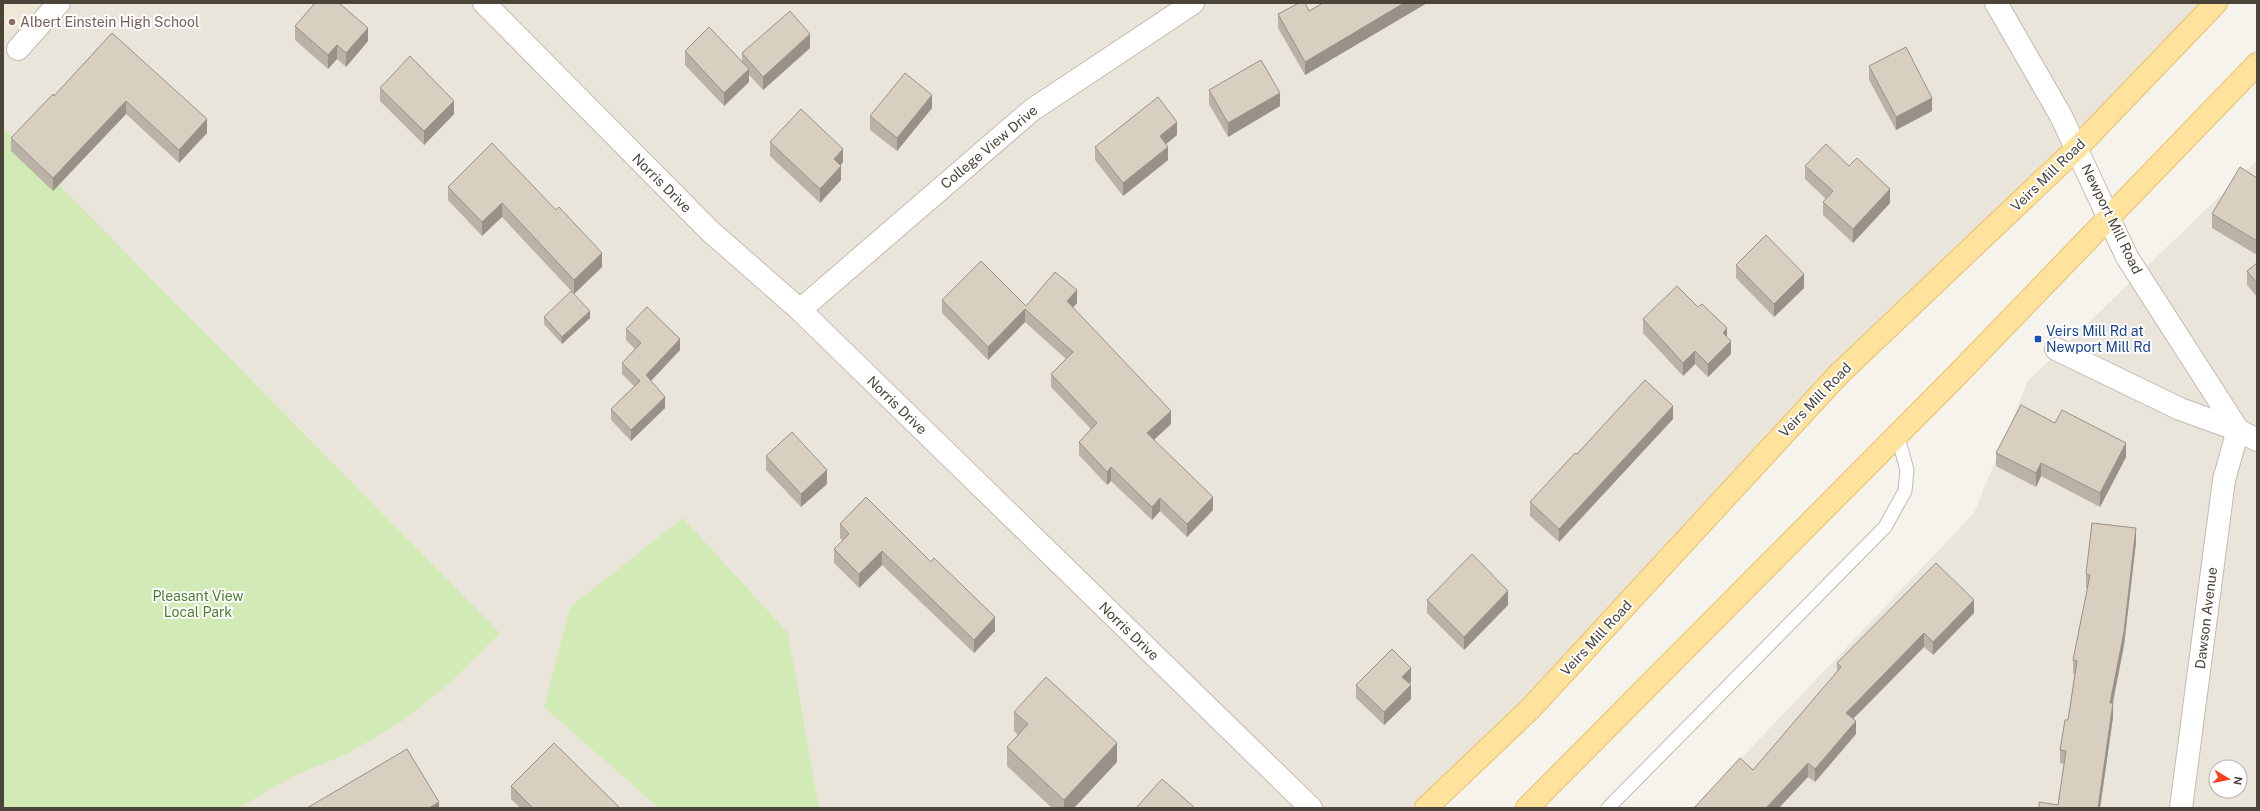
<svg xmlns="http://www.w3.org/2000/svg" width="2260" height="811" font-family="'Public Sans',sans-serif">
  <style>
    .residential { fill: #eae5da; fill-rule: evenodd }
    .education { fill: #efe8d6 }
    .green { fill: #d2eab5 }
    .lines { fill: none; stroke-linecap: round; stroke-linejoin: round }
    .service-casing { stroke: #c2bbae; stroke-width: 15 }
    .minor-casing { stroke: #c2bbae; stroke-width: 24 }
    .tertiary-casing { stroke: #c2bbae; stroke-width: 24 }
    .primary-casing { stroke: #e6c16a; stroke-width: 24 }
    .service { stroke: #fff; stroke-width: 13 }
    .minor { stroke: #fff; stroke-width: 22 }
    .tertiary { stroke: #fff; stroke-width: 22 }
    .primary { stroke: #ffe39c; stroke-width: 22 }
    .wall { fill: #bab2a6 }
    .shaded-wall { fill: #979187 }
    .building { fill: #d8cfc1; stroke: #979187 }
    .education-dot { fill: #8d6e63; stroke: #fff; stroke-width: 1.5 }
    .transit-dot { fill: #1a4fb4; stroke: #fff; stroke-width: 1.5 }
    .labels { text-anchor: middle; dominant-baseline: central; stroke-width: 4; stroke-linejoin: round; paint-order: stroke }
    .education-label { font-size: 14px; fill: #785e54; stroke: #fff; text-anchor: start }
    .street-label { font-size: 14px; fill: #4b4439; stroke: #fff }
    .transit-label { font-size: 14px; fill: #164399; stroke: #fff; text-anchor: start }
    .park-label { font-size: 14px; fill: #4a7f2a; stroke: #fff }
  </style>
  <rect width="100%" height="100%" fill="#f6f3ec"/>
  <g class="residential">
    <polygon points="3,3 2216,3 1426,808 3,808"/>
    <path d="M2257,160V808H1694L1974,513L2028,381ZM2216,767H2240V791H2216Z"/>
  </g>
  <polygon class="education" points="3,3 39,3 3,41"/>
  <g class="green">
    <polygon points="3,128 500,633 451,682 401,722 347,754 291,777 239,808 3,808"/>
    <polygon points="683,518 788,633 819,808 659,808 544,707 570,607"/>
  </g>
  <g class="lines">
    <g class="service-casing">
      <polyline id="service" points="1608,808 1885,527 1905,491 1907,470 1897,434"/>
    </g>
    <g class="minor-casing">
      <g id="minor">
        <polyline points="484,3 710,231 800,310 1311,808"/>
        <polyline points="18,49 59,3"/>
        <polyline points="800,310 1032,110 1193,3"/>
        <polyline points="2056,349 2180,409 2238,430 2224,480 2181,808"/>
      </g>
    </g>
    <g class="tertiary-casing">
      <polyline id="tertiary" points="1996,3 2061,116 2127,257 2238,430 2257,440"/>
    </g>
    <g class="primary-casing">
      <g id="primary">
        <polyline points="1426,808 1530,709 1839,374 2077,148 2216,3"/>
        <polyline points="1527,808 1957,375 2257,64"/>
      </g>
    </g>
    <use href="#service" class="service"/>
    <use href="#minor" class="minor"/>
    <use href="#tertiary" class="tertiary"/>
    <use href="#primary" class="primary"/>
  </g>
  <g class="wall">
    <polygon points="1323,3 1427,3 1305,75 1278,28 1278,14 1309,11"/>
    <polygon points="295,26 368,41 346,67 337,59 328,69 295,40"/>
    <polygon points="112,33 207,133 179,163 126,114 53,191 11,151 11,138 54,96"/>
    <polygon points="810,48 763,90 749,75 749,82 724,106 685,65 685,51 742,61 742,53"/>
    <polygon points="1869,66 1932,111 1896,130 1869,80"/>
    <polygon points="380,88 454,114 424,145 380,101"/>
    <polygon points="1209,90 1280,106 1228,137 1209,104"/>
    <polygon points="932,108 897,151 870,130 870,116"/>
    <polygon points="1177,135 1166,144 1168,160 1123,196 1095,160 1095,147"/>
    <polygon points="770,142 843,162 841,165 841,180 820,203 770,156"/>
    <polygon points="492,143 602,267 574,294 502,217 482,236 448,200 448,187"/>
    <polygon points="1805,166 1890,203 1853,243 1823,215 1823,202 1826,199 1805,179"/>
    <polygon points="2257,178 2257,255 2212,228 2212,214"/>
    <polygon points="2257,263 2257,297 2247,285 2247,271"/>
    <polygon points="1736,265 1804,288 1774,317 1736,278"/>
    <polygon points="942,300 1026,306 1077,303 1073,307 1171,424 1154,440 1213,510 1187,537 1160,511 1152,520 1111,481 1107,485 1079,455 1079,442 1091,429 1051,387 1051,374 1066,359 1025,322 988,360 942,313"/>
    <polygon points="544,317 590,318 562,344 544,324"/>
    <polygon points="1643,319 1727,337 1731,354 1708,377 1695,364 1683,376 1643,333"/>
    <polygon points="626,329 680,350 651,381 665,408 631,441 611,420 611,409 634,386 622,374 622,363 635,349 626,340"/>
    <polygon points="1673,419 1559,542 1530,516 1530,502 1577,454"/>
    <polygon points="2055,423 2126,457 2100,507 2041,476 2036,487 1996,466 1996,453"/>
    <polygon points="766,456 827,484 801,507 766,470"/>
    <polygon points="866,497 995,631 974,653 882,565 859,588 834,563 834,549 843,541 840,538 840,524"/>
    <polygon points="2136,542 2124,645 2113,703 2113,717 2100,808 2039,808 2058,805 2064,764 2060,763 2060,750 2068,720 2075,674 2073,674 2073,660 2088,588 2086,588 2086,574"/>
    <polygon points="1427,600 1508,605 1464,650 1427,613"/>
    <polygon points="1974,613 1933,655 1924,647 1853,719 1856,734 1815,782 1808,777 1753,770 1837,672 1837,663"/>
    <polygon points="1411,682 1409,684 1411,699 1384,725 1356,698 1356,685"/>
    <polygon points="1014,712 1117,762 1074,808 1052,808 1007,766 1007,747 1018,735 1014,731"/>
    <polygon points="511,786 620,808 520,808 511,799"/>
  </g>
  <g class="shaded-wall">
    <polygon points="1404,3 1427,3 1305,75 1305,62"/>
    <polygon points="368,28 368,41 346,67 346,53"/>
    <polygon points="810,34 810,48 763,90 763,77"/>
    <polygon points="337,45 337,59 328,69 328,55"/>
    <polygon points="749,69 749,82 724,106 724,93"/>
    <polygon points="1280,93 1280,106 1228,137 1228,123"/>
    <polygon points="932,95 932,108 897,151 897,138"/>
    <polygon points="1932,98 1932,111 1896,130 1896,117"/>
    <polygon points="126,101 126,114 53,191 53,178"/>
    <polygon points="454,101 454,114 424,145 424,131"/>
    <polygon points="207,119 207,133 179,163 179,150"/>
    <polygon points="1177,122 1177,135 1160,149 1160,136"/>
    <polygon points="1168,147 1168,160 1123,196 1123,183"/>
    <polygon points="843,149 843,162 834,173 834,159"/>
    <polygon points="841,166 841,180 820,203 820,189"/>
    <polygon points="1890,189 1890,203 1853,243 1853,229"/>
    <polygon points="502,203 502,217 482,236 482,222"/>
    <polygon points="602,253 602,267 574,294 574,280"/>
    <polygon points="1804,274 1804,288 1774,317 1774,304"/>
    <polygon points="1077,290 1077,303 1067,314 1067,301"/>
    <polygon points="1025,309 1025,322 988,360 988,347"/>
    <polygon points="590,311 590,318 562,344 562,337"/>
    <polygon points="1727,328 1727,342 1723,333"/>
    <polygon points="680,339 680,350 646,386 646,375"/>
    <polygon points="1731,341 1731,354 1708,377 1708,364"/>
    <polygon points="1695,351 1695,364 1683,376 1683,363"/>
    <polygon points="665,397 665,408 631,441 631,430"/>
    <polygon points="1673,406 1673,419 1559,542 1559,529"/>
    <polygon points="1171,411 1171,424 1147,446 1147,433"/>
    <polygon points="2126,443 2126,457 2100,507 2100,493"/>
    <polygon points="2041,463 2041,476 2036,487 2036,473"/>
    <polygon points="1111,467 1111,481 1107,485 1107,472"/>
    <polygon points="827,470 827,484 801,507 801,494"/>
    <polygon points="1213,497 1213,510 1187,537 1187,524"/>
    <polygon points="1160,498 1160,511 1152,520 1152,507"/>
    <polygon points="2136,528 2136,542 2124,645 2110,716 2110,703"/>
    <polygon points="882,551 882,565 859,588 859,574"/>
    <polygon points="1508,591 1508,605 1464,650 1464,637"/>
    <polygon points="1974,600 1974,613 1933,655 1933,642"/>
    <polygon points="995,617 995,631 974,653 974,640"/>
    <polygon points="1924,633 1924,647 1846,726 1846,713"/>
    <polygon points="1411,668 1411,682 1402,691 1402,677"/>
    <polygon points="1411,685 1411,699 1384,725 1384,712"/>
    <polygon points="2113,703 2113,717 2100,808 2098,808"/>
    <polygon points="1856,721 1856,734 1815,782 1815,769"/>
    <polygon points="1117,743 1117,762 1074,808 1064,808 1064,800"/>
    <polygon points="1808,763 1808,777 1779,808 1766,808"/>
    <polygon points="439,802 439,808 429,808"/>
  </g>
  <g class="building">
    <polygon points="315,3 339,3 368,28 346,53 337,45 328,55 295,26"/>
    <polygon points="1299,3 1305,3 1309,11 1323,3 1404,3 1305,62 1278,14"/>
    <polygon points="790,11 810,34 763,77 742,53"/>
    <polygon points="709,27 749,69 724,93 685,51"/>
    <polygon points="112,33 207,119 179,150 126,101 53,178 11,138 53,94 54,96"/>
    <polygon points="1906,47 1932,98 1896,117 1869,66"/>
    <polygon points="410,56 454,101 424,131 380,88"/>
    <polygon points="1261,60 1280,93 1228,123 1209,90"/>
    <polygon points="905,73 932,95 897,138 870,116"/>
    <polygon points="1158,97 1177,122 1160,136 1168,147 1123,183 1095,147"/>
    <polygon points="801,109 843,149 834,159 841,166 820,189 770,142"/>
    <polygon points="492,143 556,210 559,207 602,253 574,280 502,203 482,222 448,187"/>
    <polygon points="1826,144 1849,166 1857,158 1890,189 1853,229 1823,202 1833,191 1805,166"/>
    <polygon points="2240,167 2257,178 2257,241 2212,214"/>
    <polygon points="1766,235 1804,274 1774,304 1736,265"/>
    <polygon points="981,261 1026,306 1055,272 1077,290 1067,301 1171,411 1147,433 1213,497 1187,524 1160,498 1152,507 1111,467 1107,472 1079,442 1097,423 1051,374 1073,352 1025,309 988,347 942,300"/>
    <polygon points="2257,263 2257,283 2247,271"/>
    <polygon points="1677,286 1698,307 1702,304 1727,328 1723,333 1731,341 1708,364 1695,351 1683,363 1643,319"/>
    <polygon points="571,291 590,311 562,337 544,317"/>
    <polygon points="647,307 680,339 646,375 665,397 631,430 611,409 640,381 622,363 641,343 626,329"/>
    <polygon points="1645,380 1673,406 1559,529 1530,502 1575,453 1577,454"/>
    <polygon points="2021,405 2055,423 2062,410 2126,443 2100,493 2041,463 2036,473 1996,453"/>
    <polygon points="792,432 827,470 801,494 766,456"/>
    <polygon points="866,497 931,562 934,558 995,617 974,640 882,551 859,574 834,549 849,534 840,524"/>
    <polygon points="2092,523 2136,528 2124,632 2110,703 2113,703 2098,808 2039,808 2039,802 2058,805 2066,751 2060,750 2065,720 2068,720 2077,661 2073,660 2090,575 2086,574"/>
    <polygon points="1472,554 1508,591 1464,637 1427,600"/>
    <polygon points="1936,563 1974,600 1933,642 1924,633 1846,713 1856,721 1815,769 1808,763 1766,808 1694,808 1740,758 1753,770 1841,667 1837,663"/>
    <polygon points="1392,649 1411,668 1402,677 1411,685 1384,712 1356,685"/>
    <polygon points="1046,677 1117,743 1064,800 1007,747 1028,724 1014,712"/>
    <polygon points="554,743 620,808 533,808 511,786"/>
    <polygon points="407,749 439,802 429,808 307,808"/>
    <polygon points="1162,779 1195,808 1138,808 1137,807"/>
  </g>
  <circle class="education-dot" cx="12" cy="22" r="4"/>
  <rect class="transit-dot" x="2034" y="335" width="8" height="8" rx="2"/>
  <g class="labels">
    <g class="education-label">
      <text x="20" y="22">Albert Einstein High School</text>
    </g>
    <g class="street-label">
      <text transform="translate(989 147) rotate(-40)">College View Drive</text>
      <text transform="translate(2048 175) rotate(-44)">Veirs Mill Road</text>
      <text transform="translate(662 183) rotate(45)">Norris Drive</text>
      <text transform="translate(2112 219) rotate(64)">Newport Mill Road</text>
      <text transform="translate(1815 400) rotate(-46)">Veirs Mill Road</text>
      <text transform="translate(897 405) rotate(44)">Norris Drive</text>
      <text transform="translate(2206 618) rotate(-83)">Dawson Avenue</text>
      <text transform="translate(1129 631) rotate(44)">Norris Drive</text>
      <text transform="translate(1596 638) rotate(-47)">Veirs Mill Road</text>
    </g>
    <g class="transit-label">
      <text x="2046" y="331">Veirs Mill Rd at<tspan x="2046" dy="16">Newport Mill Rd</tspan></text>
    </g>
    <g class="park-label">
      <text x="198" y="596">Pleasant View<tspan x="198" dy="16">Local Park</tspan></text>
    </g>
  </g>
  <rect width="2260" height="811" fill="none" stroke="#4b4439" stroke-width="8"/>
  <g transform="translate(2228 779) rotate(100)"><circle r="19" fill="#ffffff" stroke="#b7b4b0"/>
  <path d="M0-3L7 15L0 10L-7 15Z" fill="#fc3f1d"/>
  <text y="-6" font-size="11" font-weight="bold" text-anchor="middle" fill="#4b4439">N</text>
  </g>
</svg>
